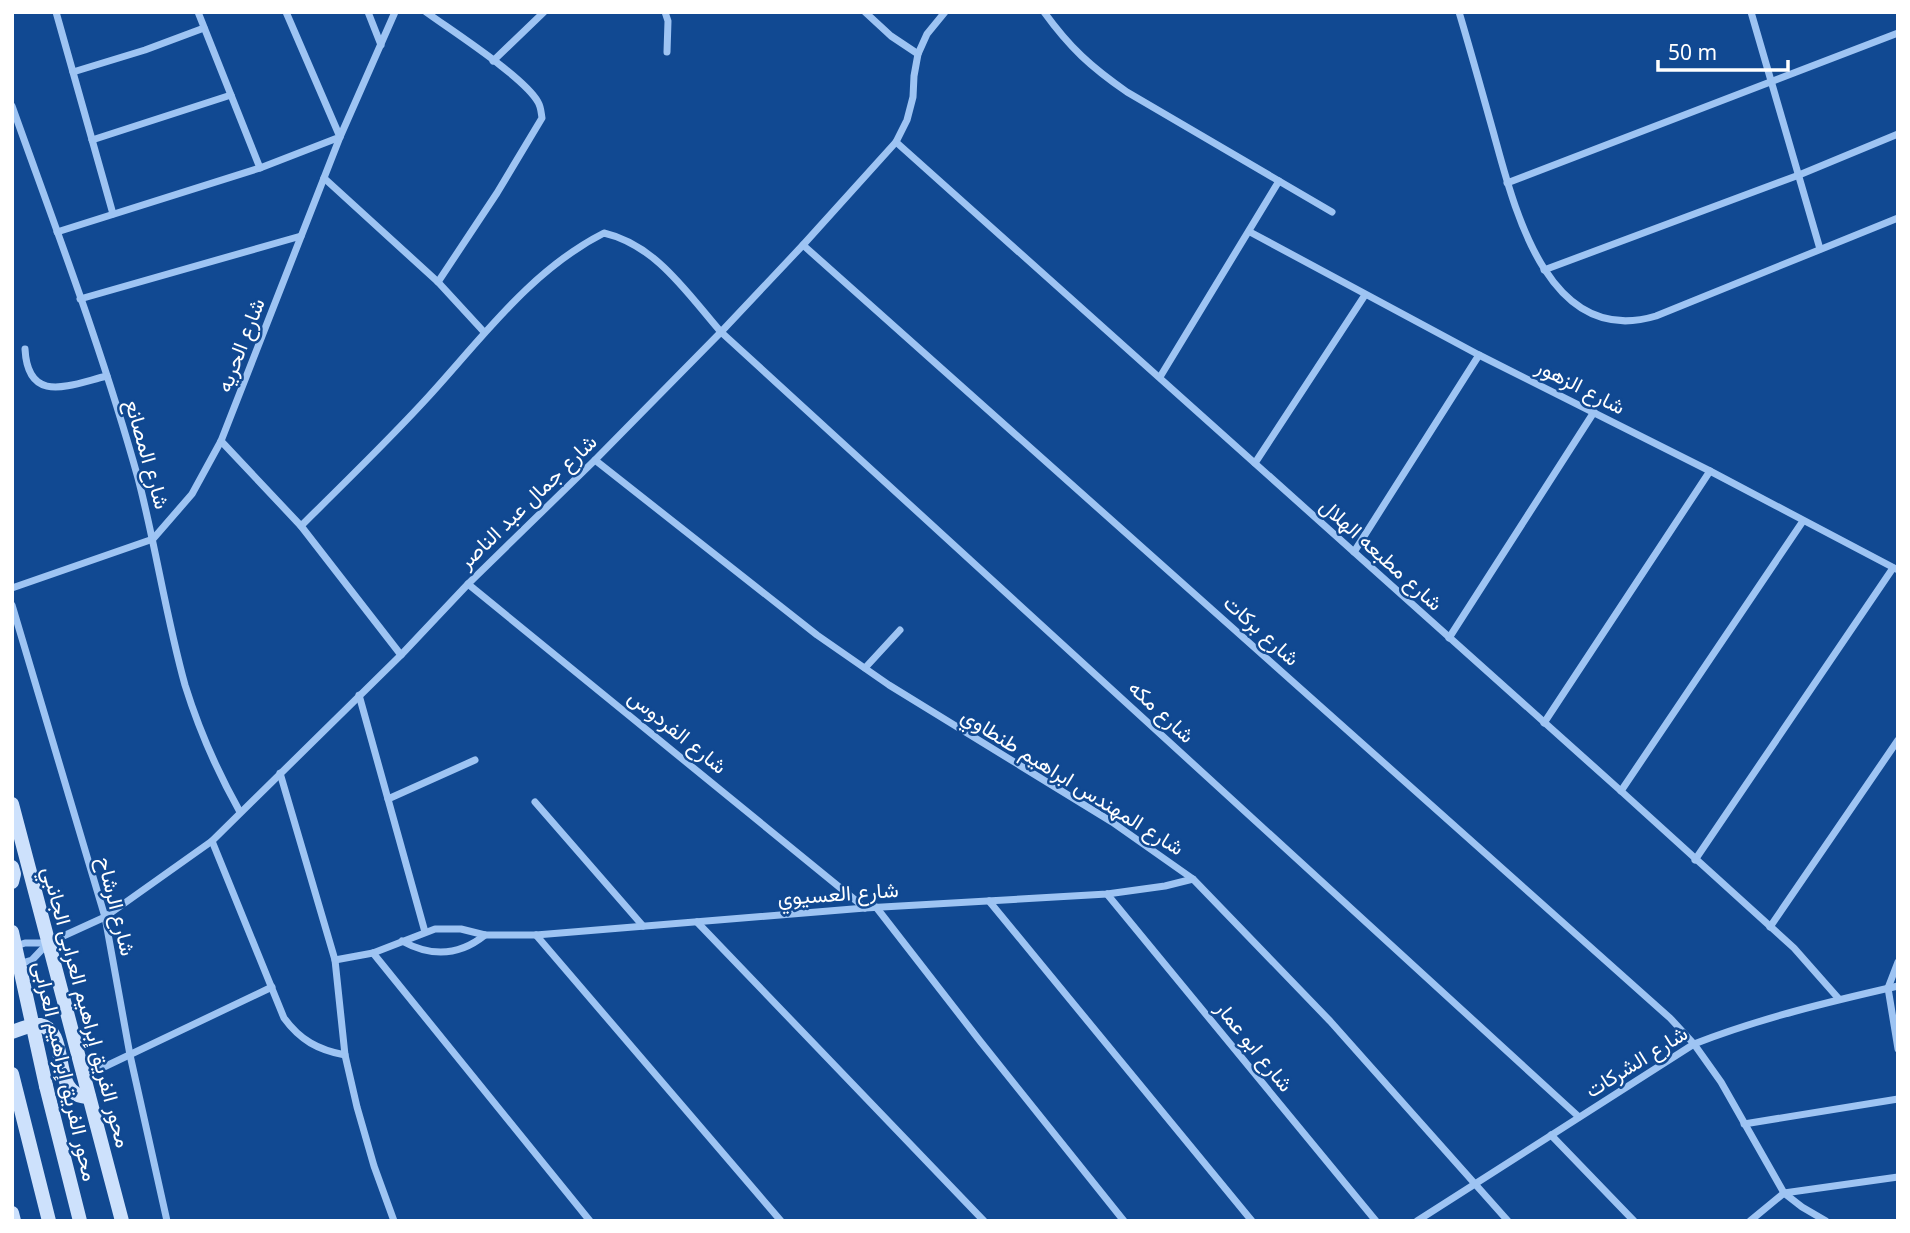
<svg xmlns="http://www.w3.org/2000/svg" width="1910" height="1233" font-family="'Noto Sans',Vazirmatn,sans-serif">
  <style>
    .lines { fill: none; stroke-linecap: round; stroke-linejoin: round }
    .street { stroke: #9ec4f3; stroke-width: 7 }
    .secondary { stroke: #cde1fc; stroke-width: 14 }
    .secondary-bridge { stroke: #cde1fc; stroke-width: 14 }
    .labels { text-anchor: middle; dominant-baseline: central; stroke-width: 5; stroke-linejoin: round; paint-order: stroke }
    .street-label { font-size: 21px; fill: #fff; stroke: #114992 }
  </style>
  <rect width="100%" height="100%" fill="#114992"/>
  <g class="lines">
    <g class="street">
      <polyline points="56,12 113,214"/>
      <polyline points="198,12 260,168"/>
      <polyline points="368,12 381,45"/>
      <path d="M426,12C452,31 524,77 538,102C541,107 541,112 542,118L497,193L438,282"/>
      <polyline points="665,12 668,21 667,52"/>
      <polyline points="865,12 891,36 918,54"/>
      <path d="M1044,12C1070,48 1091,67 1127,92L1332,212"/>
      <path d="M1459,12C1471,52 1482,92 1493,131C1514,207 1547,349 1656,316L1898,218"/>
      <polyline points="1751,12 1820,249"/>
      <polyline points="493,61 544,12"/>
      <polyline points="73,72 145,50 204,28"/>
      <path d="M12,106C56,229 103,352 138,478C156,547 166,617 185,685C199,730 217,771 240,812"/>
      <polyline points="92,140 231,95"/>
      <polyline points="896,142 1621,791 1794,948 1839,999"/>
      <polyline points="324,178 438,282 484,332"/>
      <polyline points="1507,183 1898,33"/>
      <polyline points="57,232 260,168 340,137 286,12"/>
      <polyline points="1250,232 1479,355 1710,471 1898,570"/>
      <polyline points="803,245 1670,1018 1694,1044 1721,1082 1784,1193 1802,1207 1826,1221"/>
      <polyline points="1544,270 1799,175 1898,134"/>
      <polyline points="80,299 301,236"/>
      <path d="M25,349C28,405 69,385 107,376"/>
      <polyline points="1160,377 1279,181"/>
      <polyline points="221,441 301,526 401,655"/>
      <polyline points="595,460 817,635 889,685 1112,822 1193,879 1330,1021 1508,1221"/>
      <polyline points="1255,463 1365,295"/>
      <path d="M301,526C344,483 388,441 429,396C483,337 531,270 604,233C656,245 687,293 721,332L1579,1117"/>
      <polyline points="1354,552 1479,355"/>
      <polyline points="468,584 865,908"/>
      <polyline points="12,588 153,539 192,494 221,441 340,137 395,12"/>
      <polyline points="12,605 105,917 130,1055 167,1221"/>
      <polyline points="1449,638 1594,412"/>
      <polyline points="865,668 900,630"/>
      <polyline points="359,695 425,932"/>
      <polyline points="1544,723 1710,471"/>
      <polyline points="280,773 335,960 345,1055 357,1107 374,1166 394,1221"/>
      <polyline points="1621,791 1803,521"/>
      <polyline points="388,799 475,760"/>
      <polyline points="535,802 643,926"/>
      <path d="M212,841L284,1018C300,1040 318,1050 345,1055"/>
      <polyline points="1695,860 1893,568"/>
      <polyline points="1107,894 1376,1221"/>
      <polyline points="989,901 1252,1221"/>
      <polyline points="876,907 980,1041 1124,1221"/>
      <polyline points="697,922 984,1221"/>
      <polyline points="1770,927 1898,740"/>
      <polyline points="536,935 781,1221"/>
      <path d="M402,941C431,957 459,956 485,935"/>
      <polyline points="13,947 25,943 48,943 105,917 212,841 401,655 468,584 595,460 721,332 803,245 896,142 907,120 913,97 914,76 918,54 927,34 945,12"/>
      <polyline points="373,953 590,1221"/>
      <polyline points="335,960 373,953 435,929 461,929 485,935 536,935 865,908 1107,894 1165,886 1193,879"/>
      <polyline points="1898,962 1888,988 1898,1049"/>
      <polyline points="12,966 32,960 48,943"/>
      <polyline points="83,1077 272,987"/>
      <polyline points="1744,1124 1898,1099"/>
      <polyline points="1551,1135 1634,1221"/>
      <path d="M1417,1221L1694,1044C1761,1018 1828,1002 1898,986"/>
      <polyline points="1750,1221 1784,1193 1898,1177"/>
    </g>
    <g class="secondary">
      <polyline points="12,804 122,1221"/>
      <polyline points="12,867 14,874 12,882"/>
      <path d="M12,1032C20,1029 31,1024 40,1025C72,1031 48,1097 89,1097"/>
      <polyline points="12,1074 49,1221"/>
      <polyline points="46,1086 80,1221"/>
      <polyline points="12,1213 14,1221"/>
    </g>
    <polyline class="secondary-bridge" points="12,932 46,1086"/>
  </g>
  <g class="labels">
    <g class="street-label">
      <text transform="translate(240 345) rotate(-69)">شارع الحريه</text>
      <text transform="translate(1581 386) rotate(27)">شارع الزهور</text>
      <text transform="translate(148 454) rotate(74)">شارع المصانع</text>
      <text transform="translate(527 501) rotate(-44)">شارع جمال عبد الناصر</text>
      <text transform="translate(1382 554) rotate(42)">شارع مطبعه الهلال</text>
      <text transform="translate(1262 630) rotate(42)">شارع بركات</text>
      <text transform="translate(1162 711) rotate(43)">شارع مكه</text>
      <text transform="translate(678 731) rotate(39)">شارع الفردوس</text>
      <text transform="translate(1073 781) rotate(32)">شارع المهندس ابراهيم طنطاوي</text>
      <text transform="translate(838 893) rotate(-4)">شارع العسيوي</text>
      <text transform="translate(117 906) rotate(76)">شارع الرشاح</text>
      <text transform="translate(87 1007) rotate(75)">محور الفريق إبراهيم العرابى الجانبي</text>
      <text transform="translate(1255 1046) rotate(51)">شارع ابو عمار</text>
      <text transform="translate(1636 1061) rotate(-32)">شارع الشركات</text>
      <text transform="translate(66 1071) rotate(77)">محور الفريق إبراهيم العرابى</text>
    </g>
  </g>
  <rect width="1910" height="1233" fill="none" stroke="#ffffff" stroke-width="28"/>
  <path d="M1658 60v10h130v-10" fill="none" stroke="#ffffff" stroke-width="3.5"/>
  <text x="1668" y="60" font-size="21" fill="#ffffff" stroke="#114992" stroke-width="5" paint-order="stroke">50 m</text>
</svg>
